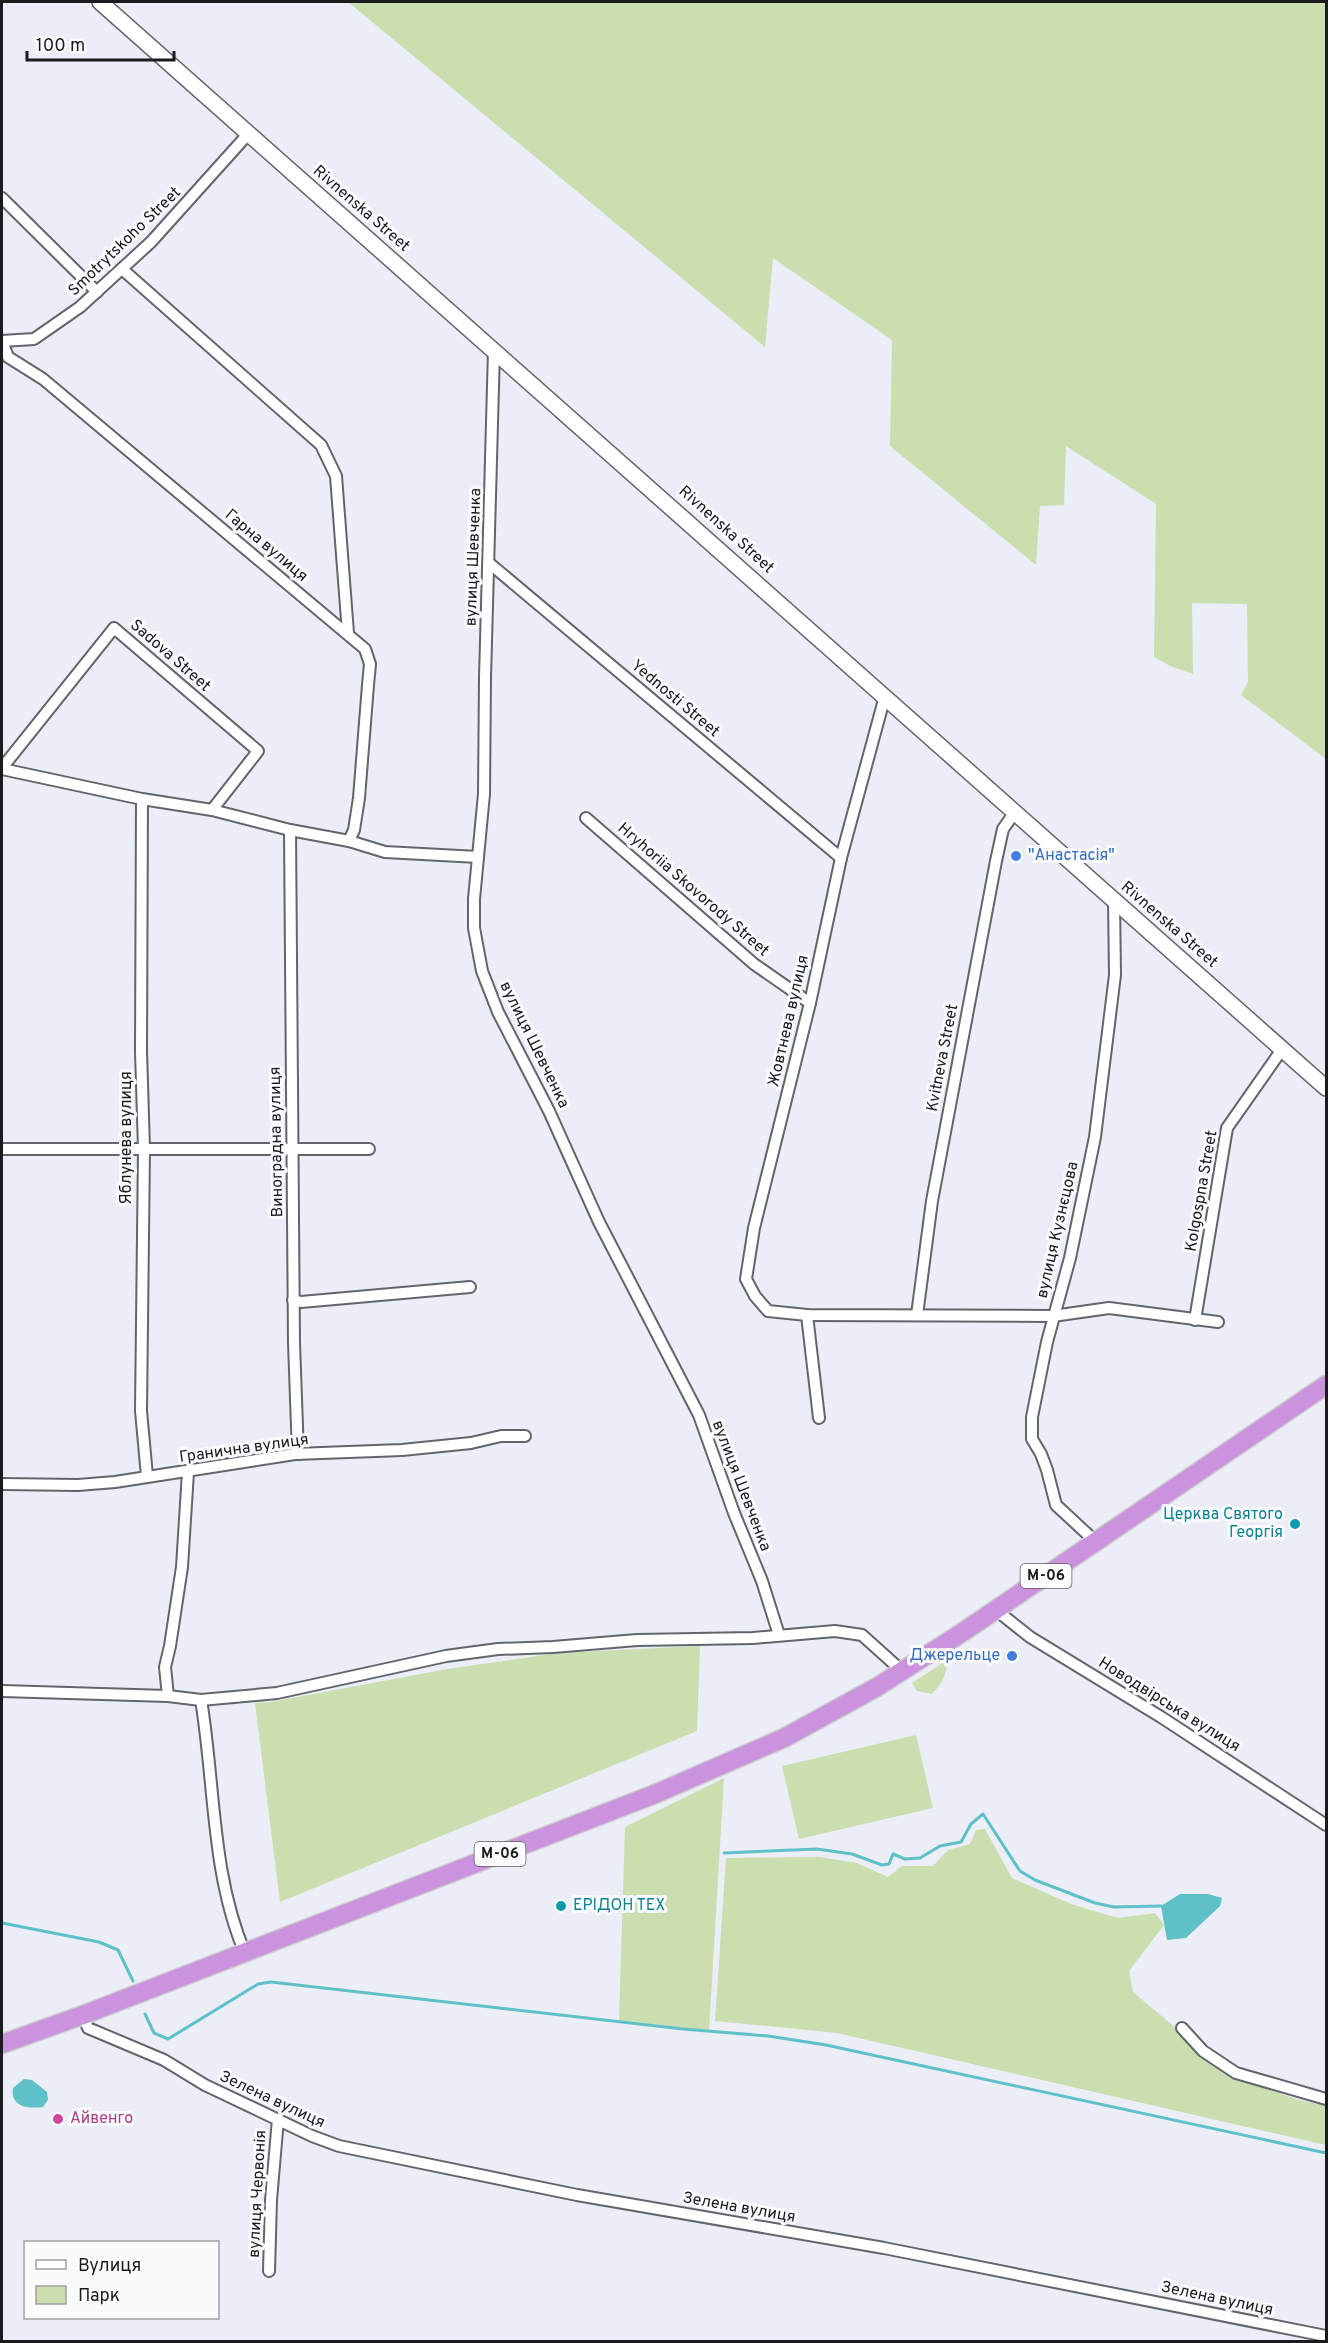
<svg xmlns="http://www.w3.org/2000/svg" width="1328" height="2343" font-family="Overpass,sans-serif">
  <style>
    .green { fill: #cadeaf }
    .water { fill: #5fc0c7 }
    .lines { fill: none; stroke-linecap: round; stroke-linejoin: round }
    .stream { stroke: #5fc0c7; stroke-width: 3 }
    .minor-casing { stroke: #62656c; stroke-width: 14 }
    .secondary-casing { stroke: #62656c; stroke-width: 18 }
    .trunk-casing { stroke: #cdcdce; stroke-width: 21 }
    .minor { stroke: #fff; stroke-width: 10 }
    .secondary { stroke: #fff; stroke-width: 15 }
    .trunk { stroke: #cb92de; stroke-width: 18 }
    .shop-dot { fill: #3f7fe0; stroke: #fafbfe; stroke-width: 2 }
    .culture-dot { fill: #0f9aa8; stroke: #fafbfe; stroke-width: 2 }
    .hotel-dot { fill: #d1479c; stroke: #fafbfe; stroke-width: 2 }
    .labels { text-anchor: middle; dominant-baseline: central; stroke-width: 6; stroke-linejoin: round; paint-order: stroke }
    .shield { fill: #fafbfe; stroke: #5d5e61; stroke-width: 1.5 }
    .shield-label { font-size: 15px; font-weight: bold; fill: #1a1b1e }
    .street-label { font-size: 16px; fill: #1a1b1e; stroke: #fafbfe }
    .shop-label { font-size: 16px; fill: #366cbe; stroke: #fafbfe; text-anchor: start }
    .culture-label { font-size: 16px; fill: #0d838f; stroke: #fafbfe; text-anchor: end }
    .hotel-label { font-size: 16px; fill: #b23c85; stroke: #fafbfe; text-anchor: start }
  </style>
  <rect width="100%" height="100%" fill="#ebeef6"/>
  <g class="green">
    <polygon points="348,2 1326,2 1326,759 1241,695 1248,682 1247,604 1192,603 1193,674 1170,666 1154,657 1156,504 1066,446 1064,505 1040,506 1036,565 890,446 892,340 773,258 765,347"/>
    <polygon points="700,1646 697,1731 280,1902 255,1703 271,1702 447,1669 558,1653"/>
    <path d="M947,1660C947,1675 942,1683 932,1694L917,1691L912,1683Z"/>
    <polygon points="916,1735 933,1808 799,1839 782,1766"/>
    <polygon points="724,1778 709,2031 619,2020 625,1827"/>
    <polygon points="985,1829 1012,1878 1071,1904 1118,1918 1155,1913 1164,1925 1129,1971 1133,1992 1177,2029 1224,2074 1299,2100 1326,2106 1326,2145 837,2033 715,2021 726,1858 820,1857 857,1863 888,1877 902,1866 933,1866 948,1850 970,1844 976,1830"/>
  </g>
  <g class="water">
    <polygon points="1180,1894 1208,1894 1222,1898 1220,1906 1186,1938 1167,1940 1161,1906"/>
    <path d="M24,2079L32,2080L47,2092L48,2100L43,2107C28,2109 10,2107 13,2088Z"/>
  </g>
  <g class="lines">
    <g class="stream">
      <polyline points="724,1853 817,1849 852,1854 882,1865 889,1864 893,1854 905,1859 920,1858 940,1846 961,1842 971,1824 983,1814 1020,1871 1035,1880 1095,1903 1114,1907 1161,1906"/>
      <polyline points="2,1923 99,1942 118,1950 133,1981"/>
      <polyline points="145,2014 154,2033 168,2039 258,1984 271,1982 683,2029 768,2036 826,2045 1326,2153"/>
    </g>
    <g class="minor-casing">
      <g id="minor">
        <polyline points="2,198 97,292"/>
        <polyline points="122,269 321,445 336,476 348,633"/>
        <polyline points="2,341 8,357 43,379 365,649 370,664 368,685 359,798 354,830 349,841"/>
        <polyline points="2,341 34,339 80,307 151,242 249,133"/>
        <polyline points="494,350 485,678 484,794 474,899 474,928 482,971 498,1012 549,1111 599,1222 699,1415 734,1513 762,1581 779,1635"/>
        <polyline points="489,563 841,858"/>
        <polyline points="885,696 841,858 810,1003 754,1228 746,1279 755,1296 768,1311 807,1315 1053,1316 1109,1308 1218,1322"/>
        <polyline points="2,768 114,628 258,751 212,810"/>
        <polyline points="2,769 142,799 212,810 290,830 349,841 385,852 478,857"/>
        <polyline points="142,799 141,1051 144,1149 141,1411 147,1476"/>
        <polyline points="586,818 754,964 810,1003"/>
        <polyline points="290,830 294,1343 298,1454"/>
        <polyline points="2,1149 369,1149"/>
        <polyline points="293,1300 301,1302 470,1287"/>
        <polyline points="807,1315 819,1418"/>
        <polyline points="917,1315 932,1201 996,861 1003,829 1015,812"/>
        <polyline points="1195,1320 1227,1128 1283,1048"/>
        <polyline points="2,1484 78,1485 115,1482 295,1454 402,1450 471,1443 501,1436 525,1436"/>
        <polyline points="1097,1543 1056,1505 1047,1470 1041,1454 1032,1439 1032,1417 1047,1342 1070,1258 1095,1137 1115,975 1114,901"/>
        <polyline points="996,1610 1030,1637 1161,1717 1326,1825"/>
        <polyline points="2,1691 168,1696 201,1700 277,1693 446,1656 498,1649 553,1647 637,1640 753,1638 835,1631 862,1635 902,1671"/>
        <polyline points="168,1696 165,1667 170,1646 182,1567 188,1472"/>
        <path d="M201,1700C215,1783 211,1874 245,1953"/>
        <polyline points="83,2015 88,2028 164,2060 205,2085 312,2136 339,2146 577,2195 884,2248 1326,2336"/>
        <polyline points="1182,2028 1203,2051 1236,2073 1326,2099"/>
        <polyline points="269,2271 271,2200 278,2119"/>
      </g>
    </g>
    <g class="secondary-casing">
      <polyline id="secondary" points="100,2 1326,1088"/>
    </g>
    <g class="trunk-casing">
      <polyline id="trunk" points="2,2044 83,2015 655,1794 784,1738 877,1687 963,1632 1326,1385"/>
    </g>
    <use href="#minor" class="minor"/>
    <use href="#secondary" class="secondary"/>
    <use href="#trunk" class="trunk"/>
  </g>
  <g class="shop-dot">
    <circle cx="1016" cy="856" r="6"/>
    <circle cx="1012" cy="1656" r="6"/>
  </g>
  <g class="culture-dot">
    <circle cx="1295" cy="1524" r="6"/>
    <circle cx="561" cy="1906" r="6"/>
  </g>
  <circle class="hotel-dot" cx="58" cy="2119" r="6"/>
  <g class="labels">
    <g class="shield">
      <rect x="1020.5" y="1564" width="51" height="24" rx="4.5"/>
      <rect x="474.5" y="1842" width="51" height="24" rx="4.5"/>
    </g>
    <g class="shield-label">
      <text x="1046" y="1576">М-06</text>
      <text x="500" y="1854">М-06</text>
    </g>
    <g class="street-label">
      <text transform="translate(361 209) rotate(41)">Rivnenska Street</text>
      <text transform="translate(125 242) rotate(-44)">Smotrytskoho Street</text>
      <text transform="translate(726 530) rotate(42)">Rivnenska Street</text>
      <text transform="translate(266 546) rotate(40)">Гарна вулиця</text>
      <text transform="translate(474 557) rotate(-88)">вулиця Шевченка</text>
      <text transform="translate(170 656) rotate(41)">Sadova Street</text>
      <text transform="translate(675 699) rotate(40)">Yednosti Street</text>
      <text transform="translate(693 890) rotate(41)">Hryhoriia Skovorody Street</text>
      <text transform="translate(1169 925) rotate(41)">Rivnenska Street</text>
      <text transform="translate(789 1021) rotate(-77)">Жовтнева вулиця</text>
      <text transform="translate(534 1045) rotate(64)">вулиця Шевченка</text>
      <text transform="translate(943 1058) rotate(-79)">Kvitneva Street</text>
      <text transform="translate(127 1138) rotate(-90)">Яблунева вулиця</text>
      <text transform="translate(277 1142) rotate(-91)">Виноградна вулиця</text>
      <text transform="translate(1202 1191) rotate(-80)">Kolgospna Street</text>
      <text transform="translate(1058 1230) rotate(-77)">вулиця Кузнєцова</text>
      <text transform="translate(244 1449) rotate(-8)">Гранична вулиця</text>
      <text transform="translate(741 1486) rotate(69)">вулиця Шевченка</text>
      <text transform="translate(1169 1705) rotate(32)">Новодвірська вулиця</text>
      <text transform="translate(272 2100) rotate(25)">Зелена вулиця</text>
      <text transform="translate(258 2194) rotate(-87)">вулиця Червонія</text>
      <text transform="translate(739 2208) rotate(10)">Зелена вулиця</text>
      <text transform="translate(1217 2299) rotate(12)">Зелена вулиця</text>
    </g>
    <g class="shop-label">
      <text x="1028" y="856">"Анастасія"</text>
      <text x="1000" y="1656" text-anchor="end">Джерельце</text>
    </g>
    <g class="culture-label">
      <text x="1283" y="1515">Церква Святого<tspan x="1283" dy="18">Георгія</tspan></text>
      <text x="573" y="1906" text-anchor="start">ЕРІДОН ТЕХ</text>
    </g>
    <g class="hotel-label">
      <text x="70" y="2119">Айвенго</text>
    </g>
  </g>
  <rect width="1328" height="2343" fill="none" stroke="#1a1b1e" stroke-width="6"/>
  <rect x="24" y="2241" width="195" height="78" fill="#fafbfe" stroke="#a0a1a4" stroke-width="1.5"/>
  <rect x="36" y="2260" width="30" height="9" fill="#ffffff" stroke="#a0a1a4" stroke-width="1.5"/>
  <text x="78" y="2271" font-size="18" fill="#1a1b1e">Вулиця</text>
  <rect x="36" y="2286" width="30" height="18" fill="#cadeaf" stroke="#a0a1a4" stroke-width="1.5"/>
  <text x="78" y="2301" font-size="18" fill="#1a1b1e">Парк</text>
  <path d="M27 51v9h147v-9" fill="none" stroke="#1a1b1e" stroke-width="3"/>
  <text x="36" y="51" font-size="18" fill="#1a1b1e" stroke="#fafbfe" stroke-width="4.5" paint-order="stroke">100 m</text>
</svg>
